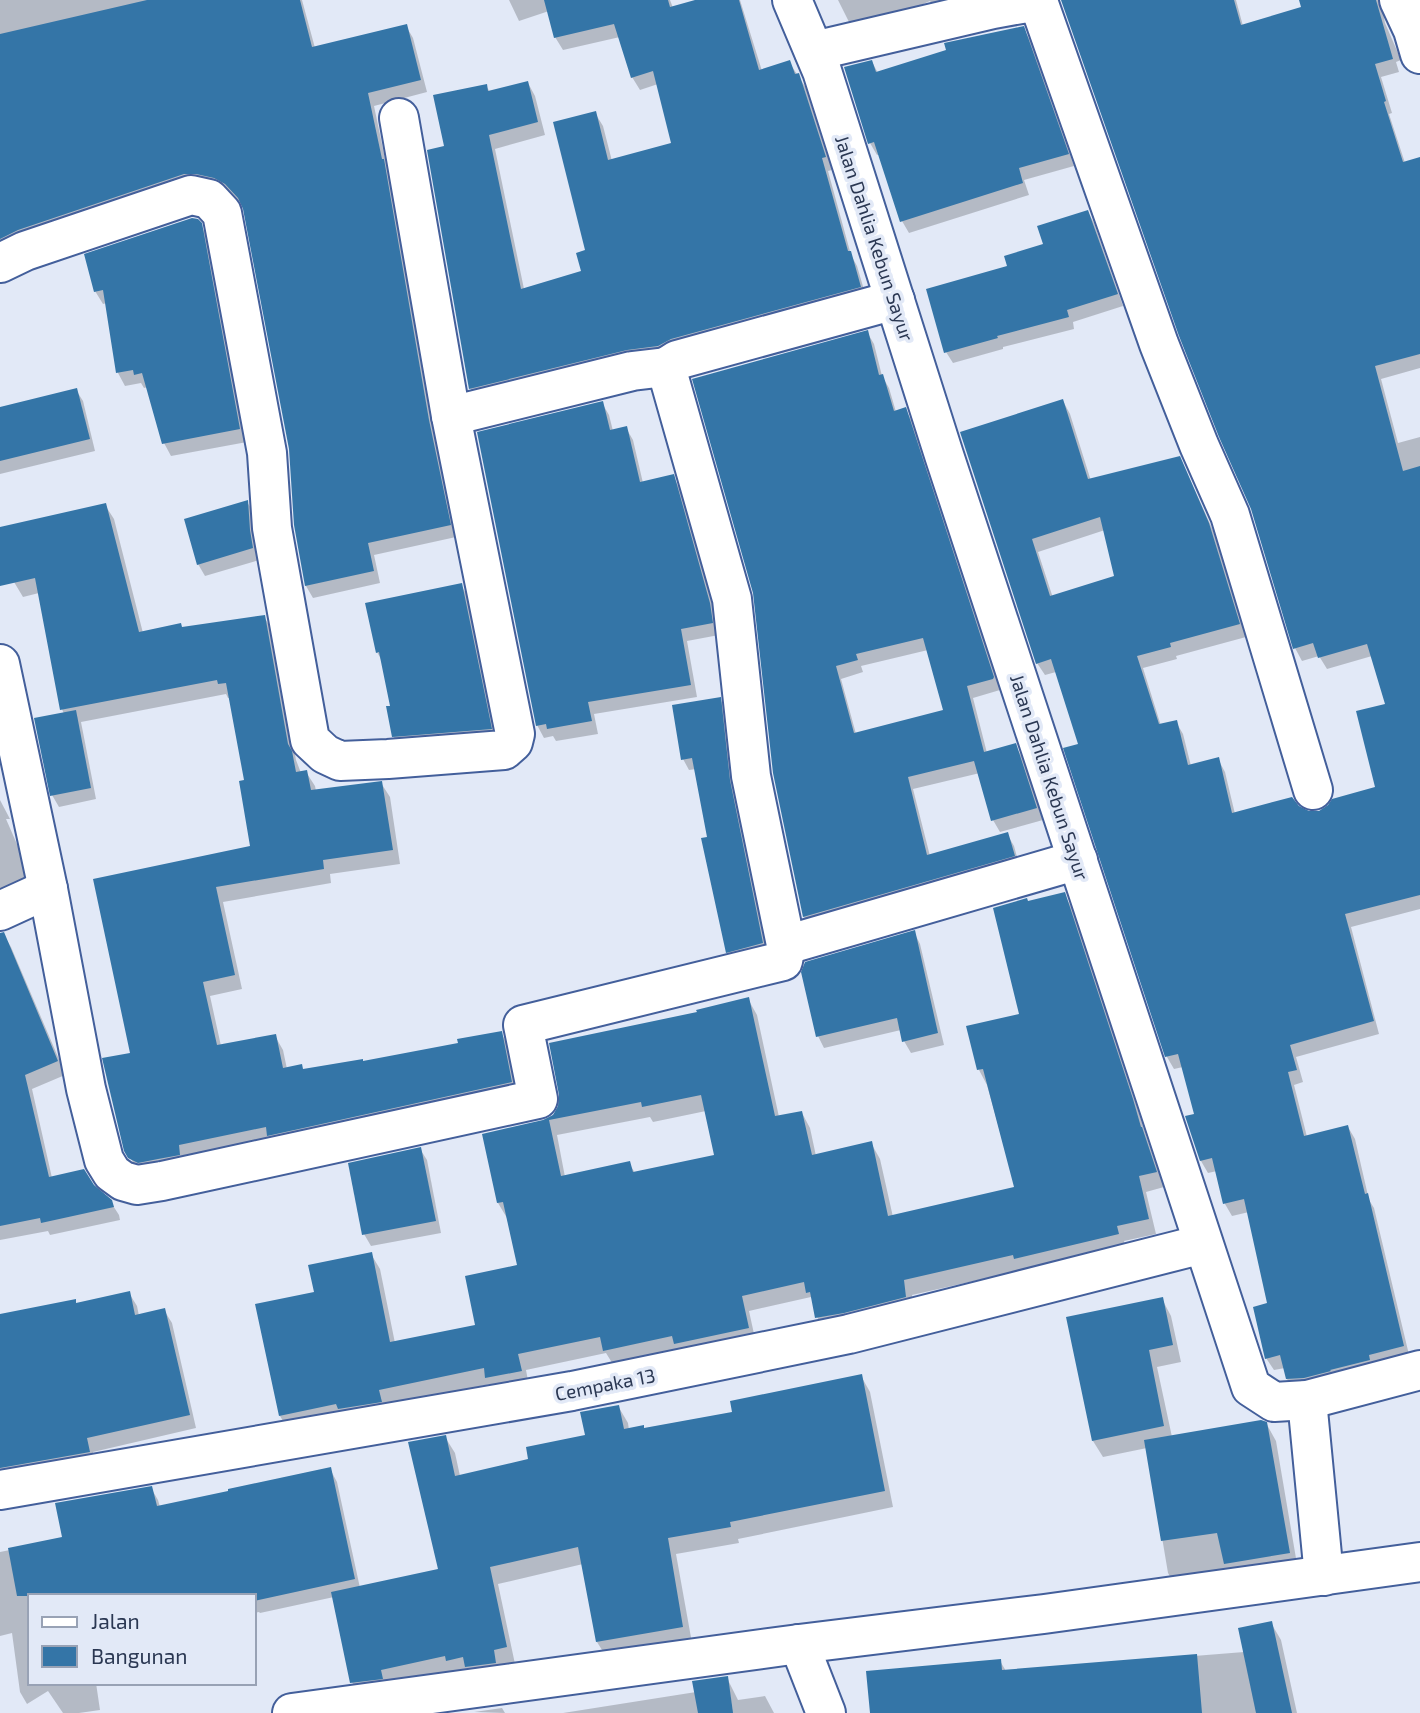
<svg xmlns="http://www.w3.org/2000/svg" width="1420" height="1713" font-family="'Exo 2',sans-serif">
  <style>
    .shadow { fill: #0003; fill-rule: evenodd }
    .building { fill: #3475a7; fill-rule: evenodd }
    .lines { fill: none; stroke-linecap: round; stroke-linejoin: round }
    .minor-casing { stroke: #435f9b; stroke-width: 42 }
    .minor { stroke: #fff; stroke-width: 38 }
    .labels { text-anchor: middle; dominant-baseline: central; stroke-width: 7; stroke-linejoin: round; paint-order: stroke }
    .street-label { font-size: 19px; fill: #2a3752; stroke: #e2e9f7 }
  </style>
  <rect width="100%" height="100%" fill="#e2e9f7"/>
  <g class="shadow">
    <polygon points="0,0 302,0 315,48 406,26 413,38 427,92 374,106 387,168 390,173 456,537 374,555 380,583 313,598 306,586 290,449 245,208 234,196 223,190 0,254"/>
    <polygon points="509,0 670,0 673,8 701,0 740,0 762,71 789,62 806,88 832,170 828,171 851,255 857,266 867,300 478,401 470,388 447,148 486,86 490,92 528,83 535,96 545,135 495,149 524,289 583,272 587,251 595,113 603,126 612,161 673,144 658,84 640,90 632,77 620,37 563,50 555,37 549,11 519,21"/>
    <polygon points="838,0 1011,0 938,16 930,1 855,34"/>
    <path d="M1063,0H1236L1243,26L1304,9L1301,0H1388L1383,12L1385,23L1401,60L1396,62L1399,72L1381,77L1392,113L1389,114L1405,163L1420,162V368L1381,379L1398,443L1420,437V909L1351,927L1379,1034L1296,1057L1303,1082L1294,1085L1307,1137L1348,1127L1355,1139L1369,1200L1374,1208L1410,1359L1294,1391L1287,1379L1285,1368L1274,1370L1266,1358L1269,1305L1249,1212L1232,1216L1225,1204L1217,1171L1208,1173L1201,1161L1187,1117L1196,1115L1183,1067L1174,1069L1167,1057L1066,749L1080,746L1056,672L1045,675L1037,663L962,433L1063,401L1070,414L1091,481L1179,458L1186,471L1216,537L1246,637L1176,656L1177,659L1143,668L1161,726L1176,722L1183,734L1191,766L1218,759L1225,772L1235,814L1297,808L1308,813H1319L1377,789L1387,705L1372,656L1327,669L1319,656L1302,661L1295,648L1253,508ZM1105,530L1116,578L1053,598L1038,552Z"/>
    <polygon points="1023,28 1030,40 1074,166 1024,180 1029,195 909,233 902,221 880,154 877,155 870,143 872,62 878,73"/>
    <polygon points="1088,212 1094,223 1123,306 1073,322 1074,329 1003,347 1003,349 953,363 946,352 1009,267 1045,245"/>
    <polygon points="200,224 208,238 247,442 171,456 164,443 148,387 144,388 141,383 125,386 118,373 107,303 103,304 95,291"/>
    <path d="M867,332L874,344L882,376L889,388L896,412L905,409L912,421L1000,690L973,698L987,753L1015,745L1022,757L1043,820L1000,832L993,820L980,773L913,789L930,856L1007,834L1014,846L1020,868L811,929L804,917L774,772ZM928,650L945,711L856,734L841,679L863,672L861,666Z"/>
    <polygon points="76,390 83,401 95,451 0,474 0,409"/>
    <polygon points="602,403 609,415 613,431 626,428 633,440 643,483 673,476 680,489 717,617 719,635 687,641 697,697 594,714 598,734 556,741 553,736 544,738 537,725"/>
    <polygon points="247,502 254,513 259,560 205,576 198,564"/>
    <polygon points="105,505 114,519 143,633 264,617 273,631 296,760 301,773 306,772 315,786 316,791 381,783 390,797 400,864 330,874 331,883 223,902 242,989 210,996 221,1046 275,1036 283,1050 287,1069 304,1070 363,1063 460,1044 501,1033 509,1047 519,1097 139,1172 126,1151 132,1054 95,881 252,848 246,782 230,698 228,698 226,694 81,722 96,799 59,807 52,795 64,714 62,709 39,593 23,597 14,582"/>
    <polygon points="461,585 468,597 497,740 400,748 393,736 392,707 382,661 377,652"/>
    <polygon points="720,699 726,710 768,954 734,963 727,952 696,769 689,770 683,759"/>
    <polygon points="0,800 10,819 6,819 23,858 29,890 0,903"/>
    <path d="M1064,894L1073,910L1147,1138L1164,1187L1146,1192L1156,1234L1124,1241L1126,1249L1024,1274L1022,1270L912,1295L914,1312L826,1332L817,1317L814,1302L811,1297L749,1311L756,1343L614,1366L606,1353L526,1370L529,1386L496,1393L491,1384L387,1405L289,1431L280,1416L257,1306L316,1293L371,1254L380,1269L395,1343L477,1326L519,1266L507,1218L498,1203L484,1135L543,1122L699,1013L748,999L757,1015L779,1117L802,1113L810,1128L816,1156L871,1143L880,1159L893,1217L1016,1189L987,1085L979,1070L1021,1015L1028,903ZM706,1111L716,1157L635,1173L629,1163L565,1177L557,1135L650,1117L653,1122Z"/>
    <polygon points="914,932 920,944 944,1045 911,1053 904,1041 901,1030 824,1048 818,1036"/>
    <polygon points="0,934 3,934 11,947 64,1071 65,1075 32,1089 52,1178 92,1186 110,1201 119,1215 120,1220 50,1235 48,1231 0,1240"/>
    <polygon points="420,1149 427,1160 441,1233 371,1246 364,1234"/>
    <polygon points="129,1293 137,1306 139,1316 164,1310 172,1323 196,1428 93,1452 96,1465 0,1483 0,1338 75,1301 77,1305"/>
    <polygon points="1162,1299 1171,1316 1181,1362 1157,1367 1172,1437 1266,1423 1276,1441 1298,1570 1178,1590 1168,1573 1147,1448 1103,1457 1093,1441 1068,1318"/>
    <polygon points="861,1376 870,1392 893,1507 738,1539 739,1543 676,1554 692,1643 607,1658 597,1642 583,1564 498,1584 515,1664 361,1699 352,1682 334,1597 260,1613 259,1612 254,1613 254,1596 30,1596 30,1683 96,1683 100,1710 79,1713 63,1713 48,1691 27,1704 20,1692 12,1633 0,1636 0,1552 64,1539 151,1488 158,1500 160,1507 330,1469 337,1482 360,1588 440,1571 445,1437 455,1453 460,1476 530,1460 587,1437 618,1406 628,1423 629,1430 644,1430 734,1414"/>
    <polygon points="1271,1623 1281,1640 1297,1713 872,1713 1000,1661 1006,1671 1244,1652"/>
    <polygon points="727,1678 738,1700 765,1696 774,1713 563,1713 696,1692"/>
    <polygon points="502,1708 505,1713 474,1712"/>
  </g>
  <g class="building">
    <polygon points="147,0 300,0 312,47 407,24 421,80 368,93 382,159 384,159 429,420 451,525 368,543 374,571 305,586 294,525 289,449 243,209 238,198 225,184 214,178 196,174 184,174 18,230 0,239 0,34"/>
    <polygon points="544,0 668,0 670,7 695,0 739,0 759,70 790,60 795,74 799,73 826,157 822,158 848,251 851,251 861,287 671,339 658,346 627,350 469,389 427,150 444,146 433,95 487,84 488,91 528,81 538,122 489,135 521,289 581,271 576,253 585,250 553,122 596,111 608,160 671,143 653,71 631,78 614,24 554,38"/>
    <path d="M1061,0H1234L1241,25L1301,7L1299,0H1376L1393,59L1375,64L1386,101L1384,102L1403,162L1420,157V354L1375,366L1403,471L1420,466V895L1345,914L1374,1021L1290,1045L1297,1070L1288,1072L1304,1136L1348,1125L1365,1194L1368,1193L1404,1346L1369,1355L1370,1360L1330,1370L1331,1371L1304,1378L1286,1379L1280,1355L1265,1359L1253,1307L1267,1303L1244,1199L1223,1204L1212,1158L1200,1161L1185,1116L1194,1114L1178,1054L1165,1057L1063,748L1078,744L1051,659L1036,664L960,432L1063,399L1088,479L1180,456L1209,523L1240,624L1170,643L1171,647L1137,656L1159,724L1177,720L1188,765L1219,757L1232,813L1292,797L1299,806L1309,811H1319L1328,805L1332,799L1375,787L1356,711L1385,704L1367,644L1318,658L1313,643L1293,649L1251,509L1219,437L1179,336ZM1100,517L1114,576L1050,596L1032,539Z"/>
    <polygon points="1024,26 1069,154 1019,168 1023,183 900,222 874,142 868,144 844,67 872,60 876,72 946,50 944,43"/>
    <polygon points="1088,210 1118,294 1067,310 1069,317 997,336 998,338 944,353 926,289 1007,266 1004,256 1043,244 1037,226"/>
    <polygon points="192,218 198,219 202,223 240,429 162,444 142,373 134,375 133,370 116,373 103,290 94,292 84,254"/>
    <path d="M868,330L879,375L883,374L894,411L906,407L994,677L993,679L967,686L984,752L1016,743L1037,808L991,821L974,761L908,777L927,855L1008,832L1015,856L803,917L773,773L753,593L692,379ZM923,638L943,710L854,733L836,666L858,660L856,654Z"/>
    <polygon points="77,388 90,439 0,461 0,407"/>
    <polygon points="603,401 610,430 627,426 640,482 674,474 710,603 713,623 681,629 691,685 588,702 592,721 547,729 546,724 536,726 477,432"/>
    <polygon points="248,500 250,530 253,548 197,565 184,519"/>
    <polygon points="106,503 139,632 181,623 182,627 265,615 288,744 292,751 296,772 307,770 311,790 382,781 393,850 323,860 324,869 216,887 235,975 203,982 217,1045 276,1034 283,1068 302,1064 303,1069 363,1059 363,1061 458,1043 457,1039 502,1031 512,1082 267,1136 266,1127 179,1145 180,1155 158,1159 138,1163 128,1158 124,1151 102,1058 130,1053 93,879 250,846 239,781 244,780 226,683 218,684 217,680 60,710 35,578 0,586 0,527"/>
    <polygon points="462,583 492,729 392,737 386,706 390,706 379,652 376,653 365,603"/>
    <polygon points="721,697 730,780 763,943 726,953 701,838 707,837 692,758 681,760 672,705"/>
    <polygon points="76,710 91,788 50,796 34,718"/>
    <path d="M1065,892L1133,1099L1141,1127H1142L1157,1172L1139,1176L1149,1219L1117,1226L1119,1234L1014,1259L1013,1255L904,1280L906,1297L844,1313L815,1318L810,1292L806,1293L804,1282L742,1296L749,1328L674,1344L672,1336L603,1351L600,1337L518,1354L522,1371L485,1378L484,1368L379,1390L382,1402L338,1409L336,1404L279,1416L255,1304L314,1292L308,1265L372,1252L390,1342L475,1325L465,1276L517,1265L503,1202L497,1203L482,1134L543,1120L553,1115L558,1106L559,1095L549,1043L697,1012L696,1010L749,997L775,1116L802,1111L812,1155L872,1141L888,1216L1014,1187L983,1069L977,1070L966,1026L1019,1014L993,908L1027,898L1028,901ZM701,1095L714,1155L633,1172L630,1161L561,1176L549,1120L641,1102L642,1107Z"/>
    <polygon points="915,930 938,1033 902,1042 897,1018 816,1037 801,972 805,962"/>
    <polygon points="4,932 58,1061 25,1075 49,1177 84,1169 94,1185 112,1200 114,1207 41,1223 40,1218 0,1226 0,933"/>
    <polygon points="421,1147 436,1221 362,1235 348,1163"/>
    <polygon points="130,1291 135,1315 165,1308 190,1415 87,1438 90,1452 0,1468 0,1314 76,1299 76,1303"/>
    <polygon points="1163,1297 1173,1345 1149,1350 1164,1426 1092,1441 1066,1317"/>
    <polygon points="862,1374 885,1491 730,1522 731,1527 668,1538 683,1627 596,1642 578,1547 490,1567 507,1647 494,1650 496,1663 465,1667 463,1657 446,1661 445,1656 381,1670 383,1679 350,1683 331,1592 438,1569 408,1442 446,1435 455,1476 528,1459 526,1447 585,1435 580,1412 619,1405 624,1429 644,1425 644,1428 732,1412 730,1401"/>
    <polygon points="1261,1420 1267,1422 1290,1553 1224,1564 1217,1533 1161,1541 1144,1440"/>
    <polygon points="331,1467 355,1579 254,1601 254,1596 17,1596 8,1548 62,1537 55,1503 152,1486 157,1506 228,1491 228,1489"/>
    <polygon points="1272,1621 1292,1713 1256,1713 1238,1628"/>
    <polygon points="1197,1654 1202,1713 870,1713 866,1671 1001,1659 1002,1670"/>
    <polygon points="728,1676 733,1713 698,1713 692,1681"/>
  </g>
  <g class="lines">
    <g class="minor-casing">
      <g id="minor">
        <polyline points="792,0 822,71 944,455 1251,1387 1274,1402 1307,1400 1420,1370"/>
        <polyline points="1399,0 1413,30 1420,54"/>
        <polyline points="814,51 993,9 1038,1 1159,344 1199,445 1230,515 1313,790"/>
        <polyline points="0,263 25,251 191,195 209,199 222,213 267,453 272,528 310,740 325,754 340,761 388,759 504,750 513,742 515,734 451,416 399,118"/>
        <polyline points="451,416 632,371 666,367"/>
        <polyline points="0,664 48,889 86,1089 104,1160 112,1173 123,1181 137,1185 162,1181 538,1099 523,1025 783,961 786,945 751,776 732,599 666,367 677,360 895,300"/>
        <polyline points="0,911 48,889"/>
        <polyline points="786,945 1078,860"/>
        <polyline points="1307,1400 1324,1576"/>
        <polyline points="0,1490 572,1391 849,1334 1203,1244"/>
        <polyline points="799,1644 826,1713"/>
        <polyline points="292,1713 799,1644 1044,1614 1420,1562"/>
      </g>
    </g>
    <use href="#minor" class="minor"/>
  </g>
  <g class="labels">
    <g class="street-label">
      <text transform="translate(875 238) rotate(72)">Jalan Dahlia Kebun Sayur</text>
      <text transform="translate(1050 777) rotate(72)">Jalan Dahlia Kebun Sayur</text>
      <text transform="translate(605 1384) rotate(-11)">Cempaka 13</text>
    </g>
  </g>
  <rect x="28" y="1594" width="228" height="91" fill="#e2e9f7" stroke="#98a2b5" stroke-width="2"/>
  <rect x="42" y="1617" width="35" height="10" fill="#ffffff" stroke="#98a2b5" stroke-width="2"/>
  <text x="91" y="1629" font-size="21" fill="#2a3752">Jalan</text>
  <rect x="42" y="1646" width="35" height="21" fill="#3475a7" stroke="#98a2b5" stroke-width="2"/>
  <text x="91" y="1664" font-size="21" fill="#2a3752">Bangunan</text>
</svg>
